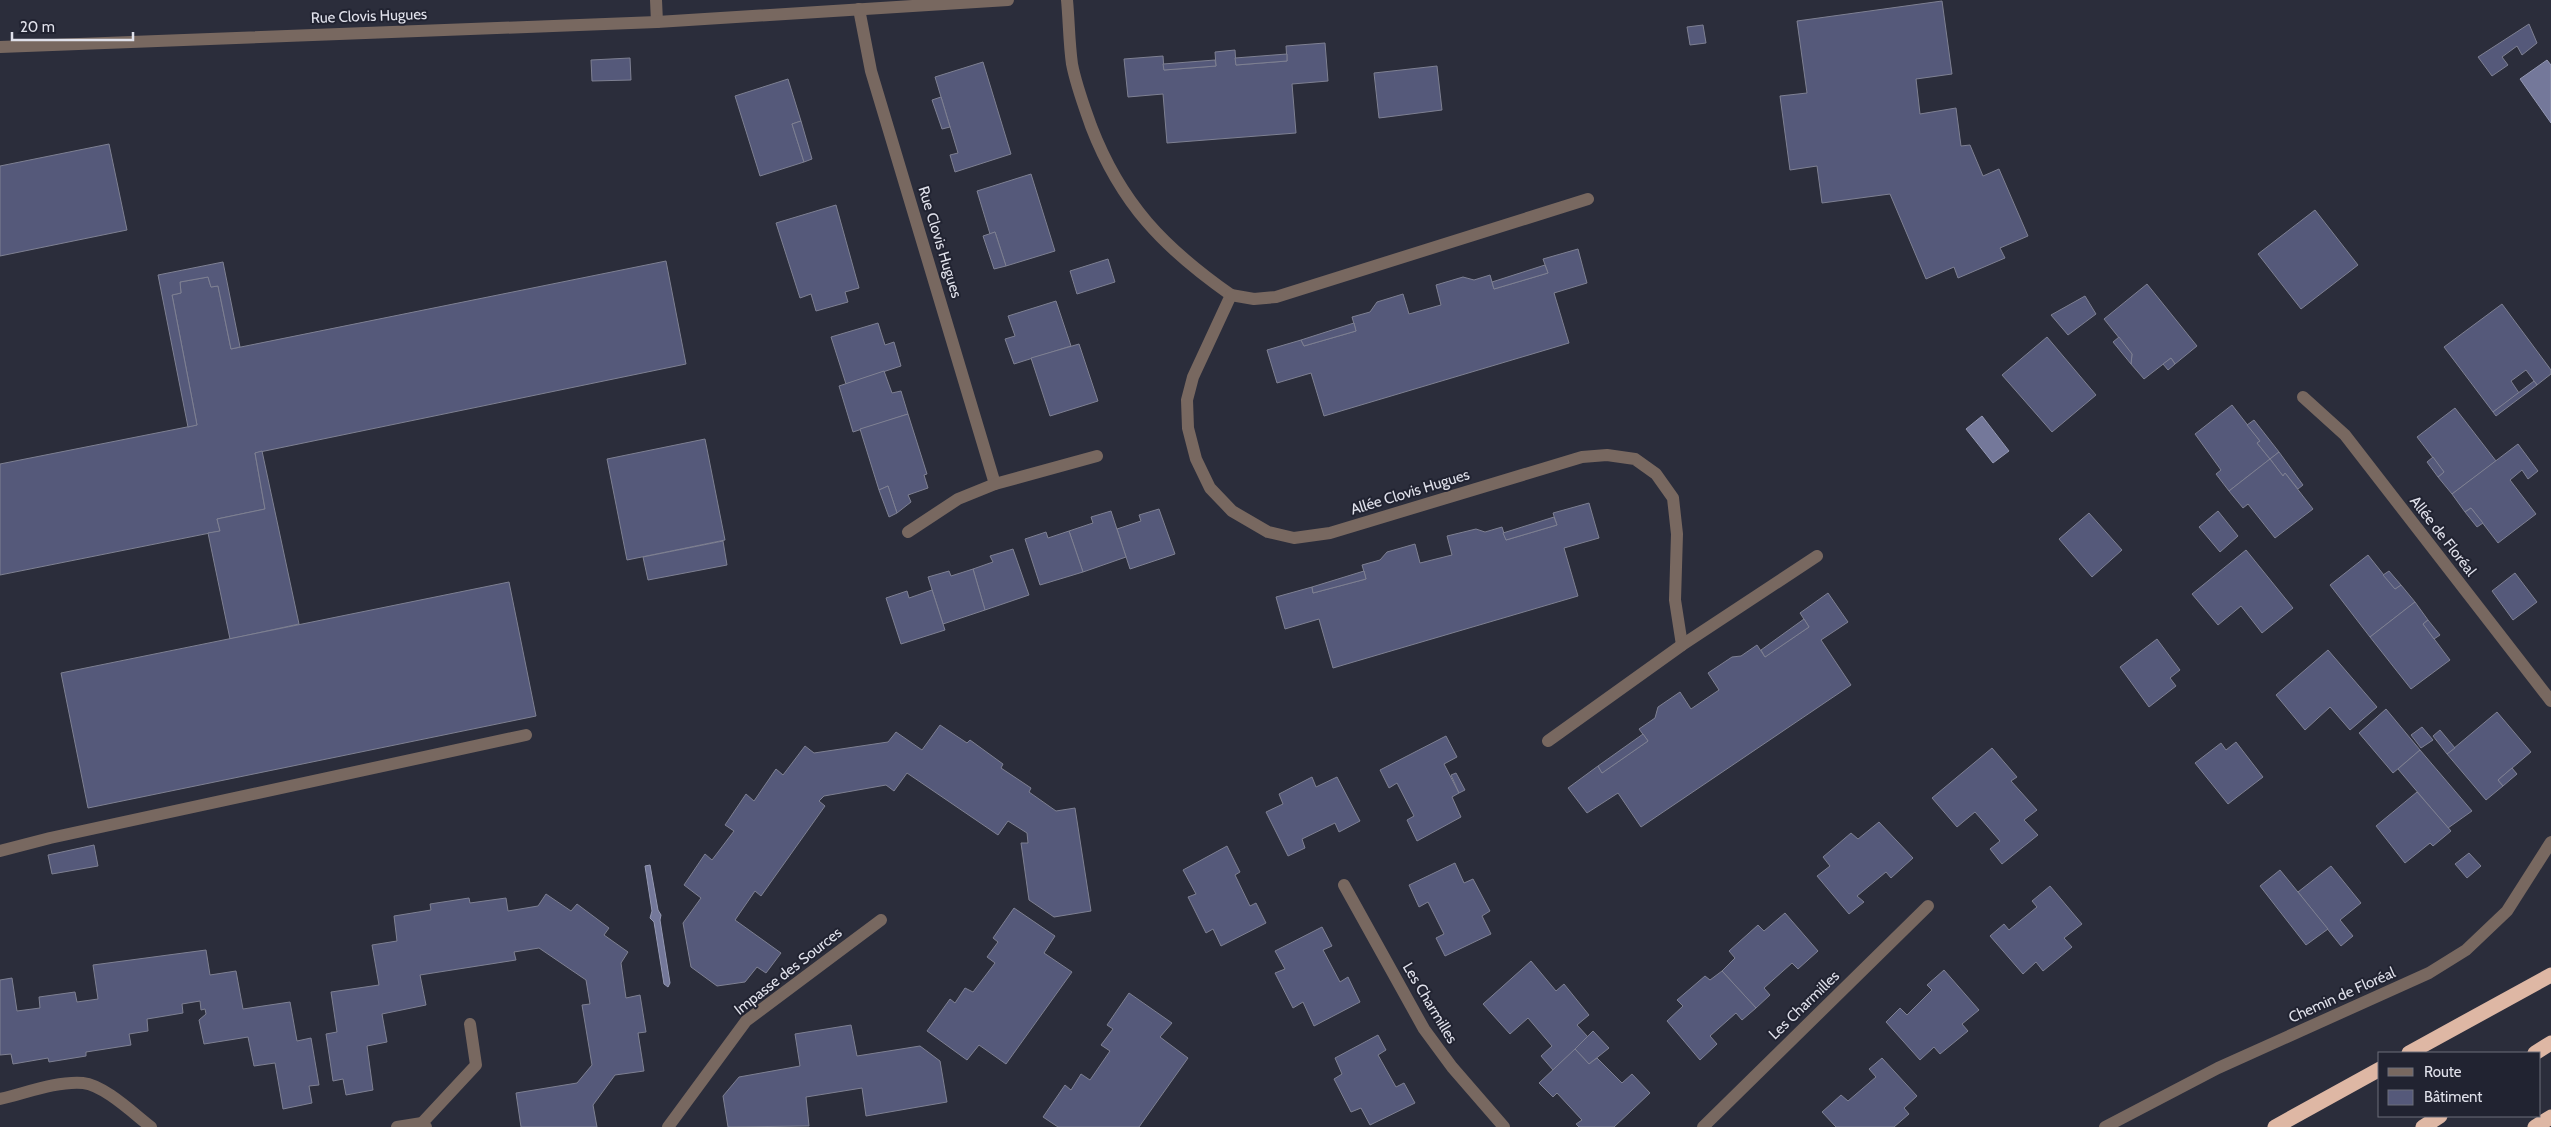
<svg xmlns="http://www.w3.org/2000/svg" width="2551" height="1127" font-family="Cabin,sans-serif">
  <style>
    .water { fill: #74789a; stroke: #9498b2 }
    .building { fill: #55597a; stroke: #7e8092 }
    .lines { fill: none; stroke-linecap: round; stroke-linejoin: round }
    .lane { stroke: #786860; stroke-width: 12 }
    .street { stroke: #786860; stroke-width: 12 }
    .highway { stroke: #deb7a4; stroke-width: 15 }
    .labels { text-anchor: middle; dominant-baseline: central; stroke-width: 4; stroke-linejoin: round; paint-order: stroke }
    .street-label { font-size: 15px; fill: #e0e1eb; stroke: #212331 }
  </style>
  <rect width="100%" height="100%" fill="#2b2d3b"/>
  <g class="water">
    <polygon points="2547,60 2551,65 2551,123 2520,79"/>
    <polygon points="1982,416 2009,451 1993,463 1966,429"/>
    <polygon points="650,865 658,910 661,915 660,920 670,983 668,987 664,984 654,922 650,918 652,911 645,866"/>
  </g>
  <g class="building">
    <polygon points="1942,1 1952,74 1916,79 1920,114 1956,108 1961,146 1970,145 1983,176 1999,169 2028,236 2000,248 2005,258 1958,278 1954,267 1926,279 1890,194 1822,203 1817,166 1790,170 1780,96 1807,93 1797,21"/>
    <polygon points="2529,24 2537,43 2522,55 2517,46 2502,57 2508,65 2492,76 2478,57"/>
    <polygon points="1703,25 1706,43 1690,45 1687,27"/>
    <polygon points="1325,43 1328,81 1292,84 1296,133 1167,143 1163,94 1128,97 1124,59 1163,56 1164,70 1216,66 1215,52 1235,50 1236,65 1287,61 1286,46"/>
    <polygon points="1287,54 1287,61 1236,65 1235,58"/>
    <polygon points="630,58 631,80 592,81 591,60"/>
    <polygon points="1215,60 1216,66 1164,70 1163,64"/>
    <polygon points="983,62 1011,154 955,172 950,155 958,153 935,77"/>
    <polygon points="1437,66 1442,110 1379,118 1374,73"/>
    <polygon points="788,79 801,121 792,124 804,162 760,176 735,96"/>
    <polygon points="941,97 950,127 942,129 932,100"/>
    <polygon points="801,121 812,159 804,162 792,124"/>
    <polygon points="109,144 127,230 0,256 0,166"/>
    <polygon points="1031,174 1055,251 1006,266 995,232 990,234 977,191"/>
    <polygon points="836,205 859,288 845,292 848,302 816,311 811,294 800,298 776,223"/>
    <polygon points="2315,210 2358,265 2301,309 2258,254"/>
    <polygon points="995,232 1006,266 994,269 983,236"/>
    <polygon points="1578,249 1587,283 1554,293 1569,343 1324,416 1311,373 1277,383 1267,350 1301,340 1304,346 1356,331 1352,317 1370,312 1377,302 1403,294 1409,314 1441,305 1436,285 1463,277 1474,280 1490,275 1494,289 1548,273 1543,259"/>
    <polygon points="1108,259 1115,282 1077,294 1070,271"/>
    <polygon points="666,261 686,364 255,453 265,509 217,519 220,531 0,575 0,464 197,425 172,295 181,293 180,282 208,277 211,287 218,286 231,349"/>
    <polygon points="223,262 240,347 231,349 218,286 211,287 208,277 180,282 181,293 172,295 197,425 188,427 158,275"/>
    <polygon points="1545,265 1548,273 1494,289 1492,282"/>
    <polygon points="2147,284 2197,346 2175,364 2171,358 2144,379 2131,364 2132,354 2104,319"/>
    <polygon points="2085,296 2096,314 2068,335 2051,315"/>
    <polygon points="1056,301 1071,346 1014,364 1005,339 1015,336 1008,316"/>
    <polygon points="2502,304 2551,370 2551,374 2537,385 2526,370 2511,381 2519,393 2493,412 2444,347"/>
    <polygon points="878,323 885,345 894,342 901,366 846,384 831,337"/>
    <polygon points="1354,323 1356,331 1304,346 1301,340"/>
    <polygon points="2047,337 2096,395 2052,432 2002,375"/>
    <polygon points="2119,337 2132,354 2131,364 2113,342"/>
    <polygon points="1079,344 1098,401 1050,416 1031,358"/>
    <polygon points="2171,358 2175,364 2168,370 2163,364"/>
    <polygon points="884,371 892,393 901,391 908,414 853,432 839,386"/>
    <polygon points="2534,381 2537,385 2496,416 2493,412"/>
    <polygon points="2232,405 2260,441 2257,443 2270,459 2229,491 2216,474 2221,470 2195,434"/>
    <polygon points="2455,408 2496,461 2452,494 2438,477 2444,472 2417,437"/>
    <polygon points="908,414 927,474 924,475 928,488 908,495 911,502 897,513 888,486 879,490 860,429"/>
    <polygon points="2254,420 2279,452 2270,459 2257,443 2260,441 2247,425"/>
    <polygon points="705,439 725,540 627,560 607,459"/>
    <polygon points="2518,444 2538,471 2528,479 2522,470 2510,480 2536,514 2498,543 2471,508 2465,512 2452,494"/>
    <polygon points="262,451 299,624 230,639 208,533 220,531 217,519 265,509 255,453"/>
    <polygon points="2279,452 2303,485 2298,489 2285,473 2283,476 2270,459"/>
    <polygon points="2433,457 2444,472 2438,477 2427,462"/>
    <polygon points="2270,459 2283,476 2285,473 2313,509 2275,538 2248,504 2243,508 2229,491"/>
    <polygon points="888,486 897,513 889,517 879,490"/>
    <polygon points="1589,503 1599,538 1564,548 1578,596 1333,668 1319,619 1285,629 1276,597 1312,587 1313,593 1366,579 1362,565 1380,560 1387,552 1415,544 1420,563 1452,555 1447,536 1476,529 1485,532 1502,527 1506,540 1557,525 1553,513"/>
    <polygon points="2471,508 2483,523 2477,527 2465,512"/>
    <polygon points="1159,509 1175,554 1130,569 1117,529 1141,521 1139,515"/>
    <polygon points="1111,511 1126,557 1083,572 1069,531 1093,523 1091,517"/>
    <polygon points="2218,511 2238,536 2220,552 2199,527"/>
    <polygon points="2089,513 2122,550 2092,577 2059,539"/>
    <polygon points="1554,517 1557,525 1506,540 1503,533"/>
    <polygon points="1069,531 1083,572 1040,585 1025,539 1046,532 1048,538"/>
    <polygon points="723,541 727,565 648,580 643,557"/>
    <polygon points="1013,549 1029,595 985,610 973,569 993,562 990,556"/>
    <polygon points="2246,550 2293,608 2262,633 2241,606 2218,625 2192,594"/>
    <polygon points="2368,555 2395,589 2401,585 2415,602 2370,637 2330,585"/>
    <polygon points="973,569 985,610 943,624 928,577 949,571 951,576"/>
    <polygon points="1364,571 1366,579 1313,593 1312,587"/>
    <polygon points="2389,571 2401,585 2395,589 2383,575"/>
    <polygon points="2515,573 2537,602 2513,620 2492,591"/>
    <polygon points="509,582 536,716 88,808 61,673"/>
    <polygon points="932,590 945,630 901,644 886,598 907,591 909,598"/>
    <polygon points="1828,593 1848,622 1821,640 1851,685 1641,827 1618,793 1587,813 1568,788 1598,766 1602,773 1648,741 1639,729 1655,718 1658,707 1680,692 1691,709 1719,690 1708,673 1732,657 1741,656 1757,645 1765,657 1809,627 1800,613"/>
    <polygon points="2415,602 2428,620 2423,624 2450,660 2411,689 2370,637"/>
    <polygon points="1804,619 1809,627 1765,657 1761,650"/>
    <polygon points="2428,620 2440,635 2434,639 2423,624"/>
    <polygon points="2157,639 2180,670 2170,678 2176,686 2149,707 2120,667"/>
    <polygon points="2328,650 2377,707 2350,730 2330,707 2305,730 2276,695"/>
    <polygon points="2386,709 2420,750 2393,773 2359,733"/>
    <polygon points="2497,712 2531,752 2498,780 2503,786 2486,800 2447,754"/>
    <polygon points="940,725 967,743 970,740 1003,764 1001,768 1031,788 1029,792 1056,811 1075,808 1091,911 1054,917 1029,900 1021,843 1028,843 1027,833 1008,821 998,835 907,773 894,791 886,785 824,796 819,801 825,806 761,896 755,891 735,920 781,953 766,973 757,967 745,982 717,986 691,967 683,923 701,898 684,885 705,854 712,860 734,831 725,825 746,794 754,801 776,769 783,775 805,746 814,753 888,742 896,732 922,750"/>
    <polygon points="2422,727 2433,740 2421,748 2411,735"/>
    <polygon points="2440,730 2455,748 2447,754 2433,736"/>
    <polygon points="1643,734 1648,741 1602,773 1598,766"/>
    <polygon points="1446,736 1457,757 1444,764 1459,793 1452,797 1461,817 1417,841 1407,820 1414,816 1397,783 1389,788 1380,770"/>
    <polygon points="2236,742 2263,777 2228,804 2195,763 2221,743 2226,750"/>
    <polygon points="1992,748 2017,777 2011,781 2037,810 2024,820 2038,835 2002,864 1990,849 2000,841 1975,812 1957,827 1932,798"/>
    <polygon points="2420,750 2472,811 2448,828 2398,769"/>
    <polygon points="2512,768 2517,774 2503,786 2498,780"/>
    <polygon points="1456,773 1465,790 1459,793 1451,775"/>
    <polygon points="1312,777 1316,787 1337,777 1360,821 1339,832 1335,823 1302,839 1305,848 1288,856 1266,812 1283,804 1279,794"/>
    <polygon points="2417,792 2451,831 2433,846 2430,843 2405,863 2376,826"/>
    <polygon points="1879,822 1913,858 1891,878 1886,872 1857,896 1864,902 1849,914 1817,876 1830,866 1823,857 1851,833 1858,839"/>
    <polygon points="94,845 98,866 52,874 48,855"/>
    <polygon points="1227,846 1240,872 1235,875 1250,906 1256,903 1266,923 1221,946 1213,929 1206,933 1188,897 1196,894 1183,870"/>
    <polygon points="2469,853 2481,866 2467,878 2455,864"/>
    <polygon points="1455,863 1464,883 1473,879 1490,911 1482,916 1491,934 1445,956 1436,938 1444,934 1428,902 1419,907 1409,885"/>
    <polygon points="2331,866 2361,903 2340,920 2353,936 2341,946 2298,892"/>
    <polygon points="2280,870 2328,929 2306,945 2260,886"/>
    <polygon points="2050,886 2082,924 2064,938 2072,947 2043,971 2036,962 2023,974 1990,936 2004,924 2009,930 2037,907 2032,901"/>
    <polygon points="546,894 571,911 577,904 609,928 604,935 628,952 621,963 626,998 640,995 646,1032 638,1033 644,1071 615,1075 593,1105 597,1127 521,1127 516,1093 577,1083 592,1065 582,1005 590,1004 586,980 539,948 514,952 516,960 420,975 426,1005 382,1014 387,1042 367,1046 373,1090 346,1095 343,1079 333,1081 326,1034 337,1032 331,992 379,985 372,945 397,941 394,916 431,910 430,904 469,898 470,903 506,898 508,911 538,906"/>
    <polygon points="1014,908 1055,936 1044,953 1072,972 1006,1064 979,1045 967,1060 927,1031 950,999 955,1003 965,988 973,992 995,963 987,957 998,942 993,938"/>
    <polygon points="1785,913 1818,951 1798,969 1792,963 1764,988 1770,995 1756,1008 1722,971 1735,958 1729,951 1758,925 1764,931"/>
    <polygon points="1322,927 1332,946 1323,950 1340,982 1348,977 1360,1002 1314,1026 1303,1002 1293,1008 1275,973 1285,969 1275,951"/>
    <polygon points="206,950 210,975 236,971 243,1009 290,1002 297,1041 311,1038 319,1085 309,1086 312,1103 283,1109 275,1063 254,1066 248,1037 204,1044 199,1020 206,1014 205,1009 201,1010 200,1001 182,1004 183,1013 147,1019 148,1031 129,1034 131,1045 86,1052 86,1056 49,1062 48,1058 13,1064 11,1054 0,1055 0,980 12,978 17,1011 40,1008 39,997 75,992 77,1002 98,999 93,965"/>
    <polygon points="1531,961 1556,991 1564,984 1589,1015 1577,1025 1588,1037 1553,1070 1541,1056 1552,1046 1528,1018 1510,1034 1483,1004"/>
    <polygon points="1944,970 1979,1010 1962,1024 1968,1031 1940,1054 1934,1047 1920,1060 1886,1022 1900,1008 1907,1015 1932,990 1927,985"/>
    <polygon points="1722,971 1756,1008 1742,1020 1736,1013 1710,1036 1717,1044 1700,1060 1667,1021 1683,1006 1677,1000 1705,976 1710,980"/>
    <polygon points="1129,993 1172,1023 1160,1037 1188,1058 1139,1127 1058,1127 1043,1117 1065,1085 1071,1090 1081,1074 1090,1080 1110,1051 1101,1045 1113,1029 1107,1025"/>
    <polygon points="851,1025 857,1056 920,1046 940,1061 947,1102 866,1116 862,1088 806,1097 809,1126 728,1127 723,1096 739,1077 800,1066 795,1034"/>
    <polygon points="1593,1031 1609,1048 1589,1064 1575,1049"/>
    <polygon points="1378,1035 1386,1050 1378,1055 1396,1087 1404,1083 1415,1103 1370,1125 1361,1108 1351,1112 1334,1079 1342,1074 1335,1058"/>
    <polygon points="1575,1049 1589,1064 1597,1058 1622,1083 1632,1074 1650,1093 1614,1127 1579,1127 1576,1124 1582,1120 1557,1093 1553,1097 1539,1083"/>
    <polygon points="1882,1058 1917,1096 1904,1108 1909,1114 1894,1127 1836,1127 1822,1112 1841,1095 1848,1101 1876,1077 1869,1069"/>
  </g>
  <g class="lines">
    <polyline class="lane" points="0,851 50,838 526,735"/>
    <g class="street">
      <polyline points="656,0 657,22"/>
      <path d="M1067,0C1069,21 1069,43 1072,64C1076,85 1084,106 1091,126C1121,204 1164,248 1231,295L1193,377L1187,400L1188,428L1196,459L1210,488L1232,511L1268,532L1294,538L1330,533L1582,457L1607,455L1635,459L1656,474L1673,498L1677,534L1675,600L1682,645"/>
      <polyline points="859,9 871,71 995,484"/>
      <polyline points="0,47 657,22 1008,0"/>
      <polyline points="1231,295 1254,299 1276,297 1588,199"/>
      <polyline points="2303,397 2345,435 2551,701"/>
      <polyline points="908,532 958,499 995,484 1097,456"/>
      <polyline points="1548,741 1682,645 1817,556"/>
      <polyline points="1344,885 1424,1029 1452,1067 1504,1127"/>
      <path d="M0,1099C26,1093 56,1081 83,1083C104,1085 134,1114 151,1127"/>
      <polyline points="422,1123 476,1065 470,1024"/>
      <polyline points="397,1127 422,1123 426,1127"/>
      <polyline points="668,1127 746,1021 881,920"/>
      <polyline points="1703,1127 1928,906"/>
      <polyline points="2105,1127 2218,1068 2429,973 2466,950 2507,911 2551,842"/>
    </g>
    <g class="highway">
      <polyline points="2409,1053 2551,975"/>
      <polyline points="2535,1053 2551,1043"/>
      <polyline points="2275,1127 2380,1069"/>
      <polyline points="2423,1127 2440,1116"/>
      <polyline points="2535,1127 2551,1117"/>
    </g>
  </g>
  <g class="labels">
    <g class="street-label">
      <text transform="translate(369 16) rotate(-2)">Rue Clovis Hugues</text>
      <text transform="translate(940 242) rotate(73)">Rue Clovis Hugues</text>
      <text transform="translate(1410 492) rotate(-17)">Allée Clovis Hugues</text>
      <text transform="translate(2443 536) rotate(52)">Allée de Floréal</text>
      <text transform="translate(788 971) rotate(-38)">Impasse des Sources</text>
      <text transform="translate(2342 995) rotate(-24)">Chemin de Floréal</text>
      <text transform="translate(1430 1003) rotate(59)">Les Charmilles</text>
      <text transform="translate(1804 1005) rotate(-44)">Les Charmilles</text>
    </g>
  </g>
  <rect x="2378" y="1052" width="162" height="65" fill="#212331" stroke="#6d6f7b"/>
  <rect x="2388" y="1068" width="25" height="8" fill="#786860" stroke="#6d6f7b"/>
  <text x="2424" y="1077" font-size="15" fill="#e0e1eb">Route</text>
  <rect x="2388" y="1090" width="25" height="15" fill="#55597a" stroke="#6d6f7b"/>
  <text x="2424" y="1102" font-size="15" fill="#e0e1eb">Bâtiment</text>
  <path d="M12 32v8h121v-8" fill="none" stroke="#e0e1eb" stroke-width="2.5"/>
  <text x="20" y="32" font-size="15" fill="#e0e1eb" stroke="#212331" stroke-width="4" paint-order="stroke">20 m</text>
</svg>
